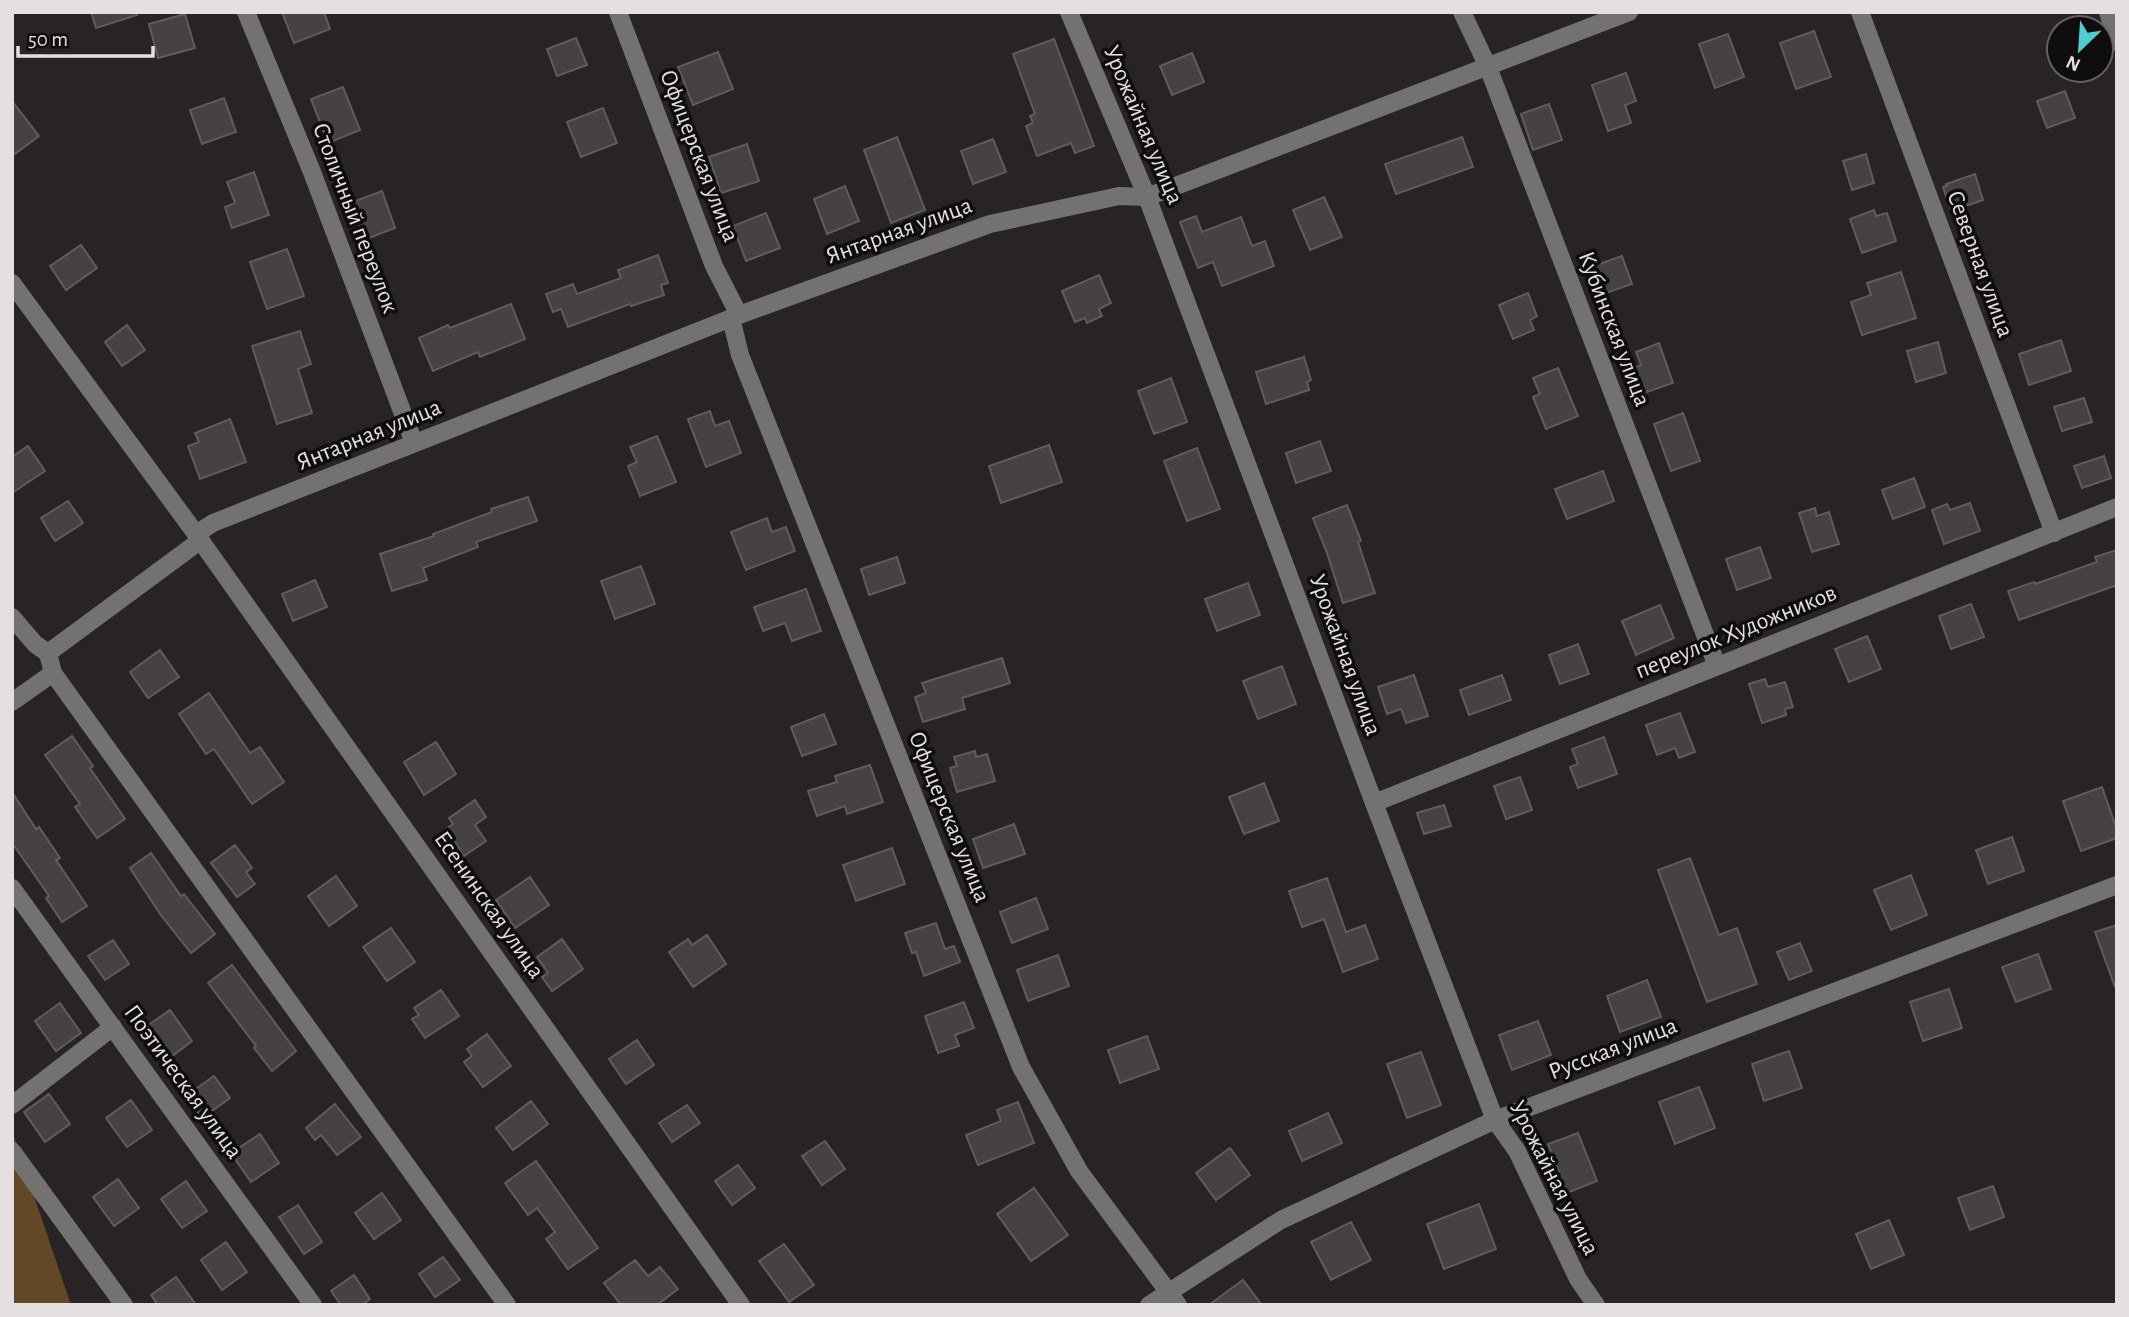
<svg xmlns="http://www.w3.org/2000/svg" width="2129" height="1317" font-family="'Alegreya Sans',sans-serif">
  <style>
    .forest { fill: #634828 }
    .building { fill: #454144; stroke: #5f5b5f; stroke-width: 2 }
    .lines { fill: none; stroke-linecap: round; stroke-linejoin: round }
    .minor { stroke: #747271; stroke-width: 18 }
    .labels { text-anchor: middle; dominant-baseline: central; stroke-width: 7; stroke-linejoin: round; paint-order: stroke }
    .street-label { font-size: 24px; fill: #e4e0e1; stroke: #0f0d0d }
  </style>
  <rect width="100%" height="100%" fill="#282324"/>
  <polygon class="forest" points="12,1131 71,1305 12,1305"/>
  <g class="building">
    <polygon points="91,12 137,12 137,15 96,28"/>
    <polygon points="282,12 324,12 330,29 294,43"/>
    <polygon points="185,14 195,48 158,58 149,24"/>
    <polygon points="1814,31 1831,77 1796,89 1780,43"/>
    <polygon points="1728,34 1744,77 1715,88 1699,44"/>
    <polygon points="576,38 587,65 557,76 547,49"/>
    <polygon points="1054,39 1094,146 1075,153 1071,143 1037,156 1026,126 1033,123 1030,116 1035,114 1013,54"/>
    <polygon points="718,52 733,89 693,105 678,67"/>
    <polygon points="1192,53 1204,82 1172,95 1160,66"/>
    <polygon points="1626,73 1636,101 1625,105 1631,123 1608,131 1592,85"/>
    <polygon points="343,87 360,130 328,143 311,99"/>
    <polygon points="2065,91 2075,118 2047,128 2037,101"/>
    <polygon points="224,98 236,132 202,144 190,110"/>
    <polygon points="12,101 39,136 12,156"/>
    <polygon points="1549,104 1562,140 1533,150 1521,114"/>
    <polygon points="603,108 617,143 581,157 567,122"/>
    <polygon points="897,137 925,210 891,223 864,150"/>
    <polygon points="1462,137 1473,167 1396,194 1385,164"/>
    <polygon points="993,139 1006,172 973,184 961,151"/>
    <polygon points="747,144 759,181 721,193 709,157"/>
    <polygon points="1866,154 1874,183 1852,190 1843,161"/>
    <polygon points="254,172 269,215 232,228 225,207 235,203 227,182"/>
    <polygon points="1975,174 1983,200 1951,211 1943,187 1947,186 1946,184"/>
    <polygon points="845,186 859,221 827,234 814,199"/>
    <polygon points="382,191 395,228 364,240 350,203"/>
    <polygon points="1324,197 1342,237 1310,250 1293,210"/>
    <polygon points="1874,210 1876,216 1887,213 1896,241 1862,253 1850,219"/>
    <polygon points="766,213 780,248 746,261 733,226"/>
    <polygon points="1196,216 1202,232 1241,217 1252,246 1265,241 1274,266 1222,286 1213,262 1198,268 1180,222"/>
    <polygon points="81,245 97,268 66,290 50,266"/>
    <polygon points="287,249 304,296 267,309 250,262"/>
    <polygon points="658,255 668,283 661,285 664,295 631,306 630,304 568,327 561,309 553,312 546,294 573,284 577,294 621,278 618,270"/>
    <polygon points="1622,256 1632,284 1597,296 1587,268"/>
    <polygon points="1901,272 1916,318 1862,335 1851,302 1871,295 1867,283"/>
    <polygon points="1099,275 1111,303 1099,309 1102,316 1087,323 1085,318 1075,322 1062,291"/>
    <polygon points="1528,293 1537,316 1530,320 1534,330 1513,339 1499,305"/>
    <polygon points="511,304 525,339 480,357 478,352 433,371 419,338 448,325 450,328"/>
    <polygon points="127,325 145,350 122,366 105,342"/>
    <polygon points="300,331 311,364 298,369 312,413 277,424 252,346"/>
    <polygon points="2061,340 2071,371 2029,385 2019,354"/>
    <polygon points="1938,342 1946,373 1916,382 1907,351"/>
    <polygon points="1659,343 1673,383 1641,394 1631,369 1641,365 1636,352"/>
    <polygon points="1304,357 1311,380 1307,382 1309,390 1266,404 1256,372"/>
    <polygon points="1558,368 1578,416 1546,429 1533,397 1540,394 1533,378"/>
    <polygon points="1171,378 1187,422 1154,434 1138,391"/>
    <polygon points="2084,398 2092,422 2062,431 2054,407"/>
    <polygon points="710,411 715,426 729,421 741,453 706,467 688,419"/>
    <polygon points="1683,413 1700,461 1671,471 1654,424"/>
    <polygon points="230,419 246,462 200,479 188,446 199,442 195,433"/>
    <polygon points="657,436 676,482 640,496 628,466 637,462 630,447"/>
    <polygon points="1320,441 1331,471 1296,483 1286,453"/>
    <polygon points="1049,445 1062,482 1001,503 989,466"/>
    <polygon points="28,446 45,471 12,493 12,457"/>
    <polygon points="1197,448 1220,509 1187,521 1164,461"/>
    <polygon points="2104,456 2111,478 2082,488 2074,466"/>
    <polygon points="1603,471 1614,501 1567,519 1555,489"/>
    <polygon points="1914,478 1925,507 1893,519 1882,490"/>
    <polygon points="528,497 537,521 476,542 478,547 423,568 427,580 392,591 380,554 434,536 433,534 492,512 491,509"/>
    <polygon points="68,501 83,523 55,541 41,518"/>
    <polygon points="1970,503 1980,531 1944,544 1932,510 1947,504 1950,510"/>
    <polygon points="1347,505 1361,541 1358,542 1375,593 1343,603 1327,553 1313,518"/>
    <polygon points="1815,508 1817,516 1829,512 1839,544 1812,552 1799,513"/>
    <polygon points="767,518 772,532 786,527 795,551 746,570 731,532"/>
    <polygon points="1760,547 1771,578 1737,590 1726,559"/>
    <polygon points="2117,550 2117,585 2019,620 2008,591 2034,582 2035,584 2097,562 2095,557"/>
    <polygon points="897,557 905,583 869,595 861,569"/>
    <polygon points="641,566 655,604 615,619 601,581"/>
    <polygon points="315,580 327,607 293,621 282,594"/>
    <polygon points="1248,583 1260,615 1217,631 1205,599"/>
    <polygon points="806,589 821,631 792,641 785,623 763,631 754,607"/>
    <polygon points="1971,604 1984,637 1951,649 1939,616"/>
    <polygon points="1660,605 1674,638 1636,655 1622,621"/>
    <polygon points="1867,636 1881,669 1849,682 1835,649"/>
    <polygon points="1578,644 1589,674 1560,684 1549,655"/>
    <polygon points="160,650 179,677 148,698 130,672"/>
    <polygon points="1002,658 1010,683 962,698 965,709 923,722 915,697 926,693 922,683"/>
    <polygon points="1282,666 1296,704 1258,719 1243,681"/>
    <polygon points="1414,675 1428,716 1406,723 1401,709 1387,714 1378,687"/>
    <polygon points="1502,675 1511,700 1469,715 1460,690"/>
    <polygon points="1765,679 1768,687 1785,682 1793,707 1785,709 1786,715 1762,723 1749,684"/>
    <polygon points="209,693 250,753 260,747 284,782 252,804 214,749 206,754 179,714"/>
    <polygon points="1680,713 1695,752 1679,758 1675,748 1657,755 1646,725"/>
    <polygon points="824,714 836,744 802,756 791,727"/>
    <polygon points="72,736 93,766 90,768 125,819 97,838 75,807 80,804 45,755"/>
    <polygon points="1604,737 1617,774 1578,788 1570,767 1578,764 1572,749"/>
    <polygon points="436,742 456,774 424,795 404,762"/>
    <polygon points="975,751 976,757 987,754 995,781 957,792 950,768 957,766 954,757"/>
    <polygon points="870,765 883,802 847,814 845,806 817,816 808,791 837,782 835,776"/>
    <polygon points="1520,777 1532,810 1506,819 1494,786"/>
    <polygon points="1264,783 1279,821 1244,834 1229,797"/>
    <polygon points="2102,787 2117,830 2117,838 2081,851 2063,801"/>
    <polygon points="12,792 36,829 39,827 60,858 56,860 87,906 62,922 46,898 49,896 15,847 12,847"/>
    <polygon points="475,800 486,817 475,825 486,841 464,856 446,829 453,824 449,818"/>
    <polygon points="1444,805 1451,826 1424,834 1417,813"/>
    <polygon points="1014,824 1025,854 983,868 973,839"/>
    <polygon points="2012,837 2024,871 1988,884 1976,850"/>
    <polygon points="235,845 252,868 246,872 255,884 237,897 211,863"/>
    <polygon points="892,848 905,884 856,901 843,865"/>
    <polygon points="151,853 181,896 184,894 215,934 191,953 160,914 130,868"/>
    <polygon points="1690,858 1719,935 1737,928 1757,984 1707,1002 1658,870"/>
    <polygon points="1911,875 1927,915 1891,930 1874,890"/>
    <polygon points="336,876 357,906 329,926 308,896"/>
    <polygon points="530,877 549,905 515,928 496,900"/>
    <polygon points="1327,878 1346,932 1365,925 1378,959 1343,972 1324,919 1302,927 1289,891"/>
    <polygon points="1036,898 1048,929 1012,943 1000,912"/>
    <polygon points="936,923 945,949 954,946 960,962 924,976 916,952 912,953 905,933"/>
    <polygon points="2117,925 2117,987 2115,987 2095,932"/>
    <polygon points="391,928 415,962 387,981 363,947"/>
    <polygon points="707,935 726,964 693,987 669,952 688,939 692,945"/>
    <polygon points="562,939 583,969 552,991 542,977 548,973 537,957"/>
    <polygon points="113,940 129,964 105,980 88,956"/>
    <polygon points="1800,943 1812,971 1789,980 1777,952"/>
    <polygon points="2038,954 2051,989 2016,1002 2002,967"/>
    <polygon points="1058,955 1069,986 1028,1001 1017,970"/>
    <polygon points="232,965 296,1051 272,1071 254,1048 256,1046 208,983"/>
    <polygon points="1647,980 1661,1017 1620,1032 1607,996"/>
    <polygon points="1949,989 1962,1028 1923,1041 1910,1002"/>
    <polygon points="441,990 459,1016 425,1038 412,1019 419,1015 414,1008"/>
    <polygon points="964,1002 974,1028 955,1035 959,1046 938,1053 925,1016"/>
    <polygon points="60,1003 81,1033 56,1051 35,1021"/>
    <polygon points="170,1010 192,1041 167,1060 144,1028"/>
    <polygon points="1538,1021 1551,1055 1512,1070 1499,1035"/>
    <polygon points="487,1034 511,1066 483,1087 464,1062 472,1056 467,1049"/>
    <polygon points="1147,1036 1159,1069 1120,1083 1108,1050"/>
    <polygon points="637,1040 654,1065 626,1084 609,1059"/>
    <polygon points="1789,1051 1802,1088 1764,1101 1752,1064"/>
    <polygon points="1421,1052 1441,1105 1407,1118 1387,1064"/>
    <polygon points="214,1076 230,1098 202,1118 186,1096"/>
    <polygon points="1699,1087 1715,1128 1675,1144 1659,1102"/>
    <polygon points="49,1094 70,1124 45,1142 24,1112"/>
    <polygon points="131,1100 152,1130 127,1147 106,1118"/>
    <polygon points="531,1101 548,1124 513,1150 496,1128"/>
    <polygon points="1018,1102 1034,1143 978,1165 966,1135 1001,1121 997,1110"/>
    <polygon points="335,1104 361,1137 337,1155 321,1135 315,1140 306,1128"/>
    <polygon points="687,1105 700,1123 672,1142 659,1123"/>
    <polygon points="1328,1113 1342,1143 1302,1161 1289,1131"/>
    <polygon points="1578,1133 1597,1181 1567,1193 1548,1144"/>
    <polygon points="260,1134 279,1163 251,1182 231,1153"/>
    <polygon points="825,1141 845,1169 822,1185 802,1156"/>
    <polygon points="1230,1148 1250,1175 1216,1200 1196,1173"/>
    <polygon points="536,1161 598,1248 568,1269 546,1239 555,1232 537,1208 528,1215 505,1183"/>
    <polygon points="738,1165 755,1188 732,1205 715,1181"/>
    <polygon points="118,1179 139,1208 114,1226 93,1197"/>
    <polygon points="186,1181 207,1211 182,1228 161,1199"/>
    <polygon points="1993,1186 2004,1217 1970,1230 1958,1198"/>
    <polygon points="1034,1188 1068,1235 1031,1261 997,1214"/>
    <polygon points="382,1193 401,1220 374,1239 355,1213"/>
    <polygon points="1479,1204 1496,1249 1444,1269 1427,1224"/>
    <polygon points="298,1205 322,1242 304,1254 279,1217"/>
    <polygon points="1889,1220 1904,1255 1871,1269 1856,1234"/>
    <polygon points="1351,1222 1371,1260 1331,1280 1311,1242"/>
    <polygon points="226,1242 247,1272 222,1290 201,1260"/>
    <polygon points="784,1244 814,1285 789,1302 759,1261"/>
    <polygon points="443,1257 460,1280 435,1297 419,1274"/>
    <polygon points="635,1260 648,1276 660,1267 678,1289 657,1305 621,1305 604,1283"/>
    <polygon points="354,1275 370,1299 362,1305 341,1305 331,1291"/>
    <polygon points="176,1277 196,1305 158,1305 151,1295"/>
    <polygon points="1243,1280 1262,1305 1209,1305"/>
  </g>
  <g class="lines">
    <g class="minor">
      <polyline points="246,12 312,172 414,443"/>
      <polyline points="618,12 714,266 739,315"/>
      <polyline points="1069,12 1147,197 1374,803 1495,1120 1517,1151 1578,1279 1596,1305"/>
      <polyline points="1462,12 1488,67 1717,666"/>
      <polyline points="1860,12 2054,533"/>
      <polyline points="2108,12 2117,42"/>
      <polyline points="12,283 196,534 741,1305"/>
      <polyline points="731,318 740,355 1021,1067 1079,1171 1178,1305"/>
      <polyline points="196,534 213,523 739,315 990,224 1119,196 1147,197 1629,12"/>
      <polyline points="12,617 35,644 48,653 53,673 507,1305"/>
      <polyline points="48,653 201,540"/>
      <polyline points="12,702 53,673"/>
      <polyline points="1374,803 2117,507"/>
      <polyline points="12,888 313,1305"/>
      <polyline points="12,1105 113,1027"/>
      <polyline points="12,1151 124,1305"/>
      <polyline points="1149,1305 1281,1220 1495,1120 2117,885"/>
    </g>
  </g>
  <g class="labels">
    <g class="street-label">
      <text transform="translate(1143 125) rotate(67)">Урожайная улица</text>
      <text transform="translate(699 156) rotate(69)">Офицерская улица</text>
      <text transform="translate(355 218) rotate(69)">Столичный переулок</text>
      <text transform="translate(899 231) rotate(-20)">Янтарная улица</text>
      <text transform="translate(1980 264) rotate(70)">Северная улица</text>
      <text transform="translate(1614 329) rotate(69)">Кубинская улица</text>
      <text transform="translate(369 435) rotate(-22)">Янтарная улица</text>
      <text transform="translate(1736 632) rotate(-22)">переулок Художников</text>
      <text transform="translate(1345 655) rotate(70)">Урожайная улица</text>
      <text transform="translate(949 817) rotate(68)">Офицерская улица</text>
      <text transform="translate(489 905) rotate(55)">Есенинская улица</text>
      <text transform="translate(1613 1049) rotate(-21)">Русская улица</text>
      <text transform="translate(183 1082) rotate(54)">Поэтическая улица</text>
      <text transform="translate(1554 1178) rotate(63)">Урожайная улица</text>
    </g>
  </g>
  <rect width="2129" height="1317" fill="none" stroke="#e4e0e1" stroke-width="28"/>
  <g transform="translate(2080 49) rotate(205)"><circle r="33" fill="#0f0d0d" stroke="#646162" stroke-width="2"/>
  <path d="M0-5L12 26L0 18L-12 26Z" fill="#51ccd2"/>
  <text y="-10" font-size="19" font-weight="bold" text-anchor="middle" fill="#e4e0e1">N</text>
  </g>
  <path d="M18 46v10h135v-10" fill="none" stroke="#e4e0e1" stroke-width="3.5"/>
  <text x="28" y="46" font-size="21" fill="#e4e0e1" stroke="#0f0d0d" stroke-width="5" paint-order="stroke">50 m</text>
</svg>
